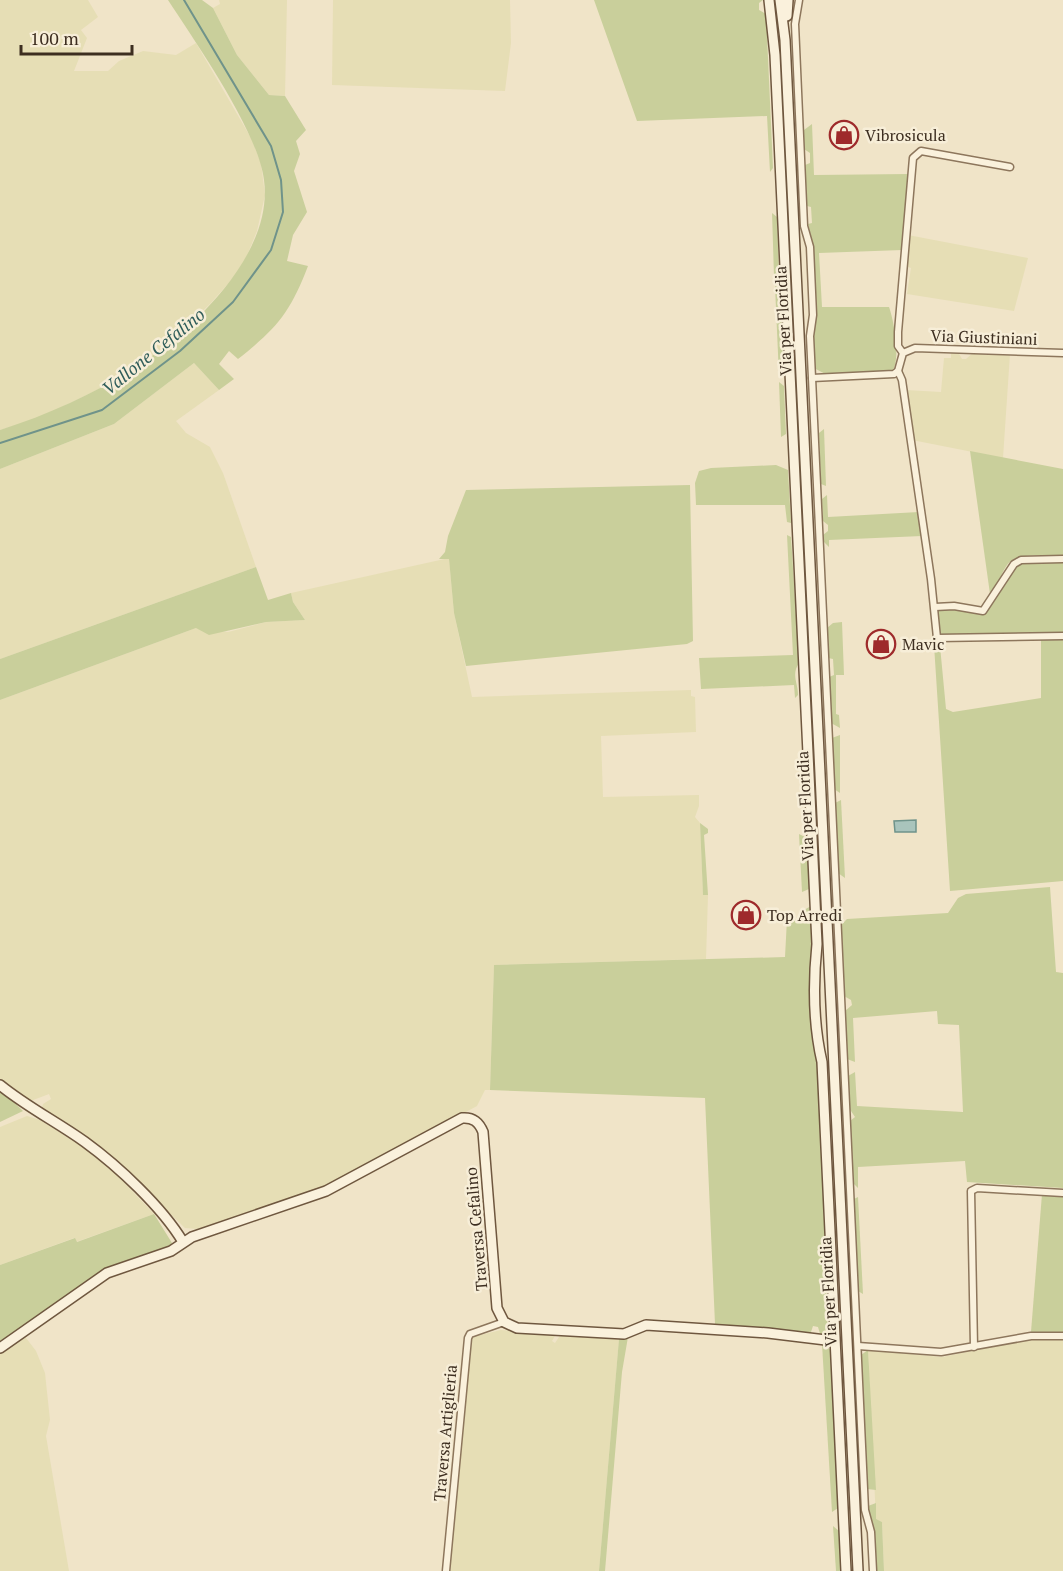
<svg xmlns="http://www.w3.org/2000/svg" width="1063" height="1571" font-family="'PT Serif',serif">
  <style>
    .farmland { fill: #e6deb5 }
    .green { fill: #c9cf9b }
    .water { fill: #a9c4bc; stroke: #6f938a; stroke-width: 1.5 }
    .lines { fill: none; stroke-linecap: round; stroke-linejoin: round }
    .stream { stroke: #6f938a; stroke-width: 2 }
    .street-casing { stroke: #8d765c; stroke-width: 9 }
    .secondary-casing { stroke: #6f573f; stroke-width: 12 }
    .street { stroke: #faf1dc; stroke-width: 6 }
    .secondary { stroke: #faf1dc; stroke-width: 9 }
    .labels { text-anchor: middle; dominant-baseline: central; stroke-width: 5; stroke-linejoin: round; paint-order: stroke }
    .poi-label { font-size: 16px; fill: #3d2e20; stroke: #f7eed8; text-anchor: start }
    .street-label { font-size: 16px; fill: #3d2e20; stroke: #f7eed8 }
    .water-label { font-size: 18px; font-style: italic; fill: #2f5d5a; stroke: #f7eed8 }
  </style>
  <rect width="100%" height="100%" fill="#f0e4c8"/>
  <g class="farmland">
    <polygon points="0,0 88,0 98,17 81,30 87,38 74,71 108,71 119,61 143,51 176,55 196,43 251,138 261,163 265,195 257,231 242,268 210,304 170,342 134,369 97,390 37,419 0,430"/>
    <polygon points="219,0 287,0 285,96 269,95 237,55 213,8 220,4"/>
    <polygon points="333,0 510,0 511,43 505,91 332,85"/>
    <polygon points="908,235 1028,258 1014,311 907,294 911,268 905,266"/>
    <polygon points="951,351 958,352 962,359 966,359 974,352 1010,354 1003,458 912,440 906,390 941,392 944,358 951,358"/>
    <polygon points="194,363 219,390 176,421 186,433 210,447 223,473 256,567 0,659 0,469 114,424"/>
    <polygon points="449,558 454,613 472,697 691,690 691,696 695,697 696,732 601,736 603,797 699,795 699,806 695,817 700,823 703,894 708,895 706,959 494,965 490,1090 485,1090 477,1106 329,1186 197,1229 185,1228 107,1153 41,1111 43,1104 51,1099 49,1094 28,1102 0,1081 0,700 196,628 228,632 266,622 305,620 293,602 291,593"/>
    <polygon points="27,1116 40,1120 83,1147 117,1175 154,1214 76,1242 74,1238 0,1265 0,1127"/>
    <polygon points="501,1330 556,1334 552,1341 555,1343 561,1334 619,1339 599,1571 449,1571 472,1337"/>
    <polygon points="23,1334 36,1351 45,1373 50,1420 46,1436 69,1571 0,1571 0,1353"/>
    <polygon points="1063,1338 1063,1571 884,1571 882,1522 876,1520 868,1350 942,1357 1032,1339"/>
  </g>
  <g class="green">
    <path d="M168,0H202L213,8L237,55L269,95L285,96L306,130L296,141L300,154L294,171L307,212L293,235L287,261L308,266C290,313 277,328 238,359L229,351L219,364L234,379L219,390L194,363L114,424L0,469V430C47,415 94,394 136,367C193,330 274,254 264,180C258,131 196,43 168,0Z"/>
    <polygon points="594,0 763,0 759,3 759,10 766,14 773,168 770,172 767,116 637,121"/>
    <path d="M812,124L814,175L909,174L902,250L819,253L822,307H889C894,321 901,359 892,372L829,376L814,368V248L808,224L812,223L811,207L807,206L805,165L810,163V153L804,149V130Z"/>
    <polygon points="772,213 777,217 779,274 774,276"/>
    <polygon points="775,286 780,288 784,370 779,376"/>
    <polygon points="779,382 784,386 786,434 781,437"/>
    <polygon points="824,429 826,486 821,484 819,433"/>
    <path d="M970,451L1063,469V556C1048,556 1016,551 1007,565C1000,575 999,585 990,594Z"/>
    <polygon points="776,465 788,470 791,523 787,522 785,505 696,505 695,483 699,471 711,468"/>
    <polygon points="690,485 693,641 687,644 466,666 454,613 449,559 439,559 445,552 448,536 466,490"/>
    <polygon points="827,495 828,517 919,512 922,536 829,540 829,547 824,542 823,535 828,531 828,525 823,521 822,499"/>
    <path d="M787,535L791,537L799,663C791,675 798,682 798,695L795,698L794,685L701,689L699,658L793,655Z"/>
    <polygon points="1023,562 1063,562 1063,634 939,636 937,609 954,608 984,613 1006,584 1014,566"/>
    <polygon points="256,567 268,600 291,593 293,602 305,620 266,622 209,635 196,628 0,700 0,659"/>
    <polygon points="842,622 844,675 836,675 836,714 839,715 840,728 831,723 829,677 834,675 833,659 828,658 827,628 833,623"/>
    <polygon points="1041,638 1063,638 1063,881 950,891 934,645 940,646 946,709 953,712 1041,698"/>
    <polygon points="840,735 840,793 834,789 832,738"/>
    <polygon points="841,800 845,878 838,873 835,803"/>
    <polygon points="700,823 708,829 708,833 704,835 708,895 703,895"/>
    <polygon points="799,834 807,838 809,889 802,892"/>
    <polygon points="1050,887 1056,972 1063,973 1063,1188 967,1182 965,1161 858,1167 858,1188 853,1183 850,1121 855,1117 849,1108 848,1076 855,1072 857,1106 963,1112 959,1025 938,1024 937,1011 853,1018 855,1062 847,1059 845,1011 852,1005 851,1000 844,996 841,925 847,919 948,913 958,898 966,894"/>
    <path d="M811,906C813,959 806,1011 818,1063L828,1332L821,1337L818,1327L813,1326L810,1335L715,1324L705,1098L490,1090L494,965L785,957L787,919H805L804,910Z"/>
    <polygon points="0,1089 23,1111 0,1122"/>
    <polygon points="1042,1194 1063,1195 1063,1334 1031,1332"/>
    <polygon points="858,1197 863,1294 858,1291 854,1199"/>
    <polygon points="154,1214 172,1243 168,1249 92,1278 0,1344 0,1265 75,1238 77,1242"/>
    <polygon points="628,1337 622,1372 605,1571 599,1571 619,1339"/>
    <polygon points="822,1344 831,1350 838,1508 832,1512"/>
    <polygon points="868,1350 876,1490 867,1489 861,1355"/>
    <polygon points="876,1503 876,1519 882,1522 884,1571 876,1571 874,1534 868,1506"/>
    <polygon points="833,1526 839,1531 842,1571 836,1571"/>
  </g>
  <polygon class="water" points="916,820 916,832 895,832 894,821"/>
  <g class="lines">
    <polyline class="stream" points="0,443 102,410 180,351 233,302 271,250 283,212 281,180 271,146 184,0"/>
    <g class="street-casing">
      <g id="street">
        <polyline points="799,0 795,24 804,226 810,247 813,315 810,336 812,378 865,1510 871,1532 873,1571"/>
        <polyline points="903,353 898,346 898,332 913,158 921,151 1010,167"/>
        <polyline points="898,371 902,380 931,579 937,638 1063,636"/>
        <polyline points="812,378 894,374 898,371 903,353 915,348 1063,353"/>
        <polyline points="935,607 954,606 983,611 1014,564 1021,560 1063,559"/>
        <polyline points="858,1346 941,1352 1031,1336 1063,1336"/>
        <polyline points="974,1347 971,1191 977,1188 1063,1193"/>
        <polyline points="446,1571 468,1338 470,1334 504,1322"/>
      </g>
    </g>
    <g class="secondary-casing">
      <g id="secondary">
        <path d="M769,0L775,55L817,944C813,983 813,1023 822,1062L846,1571"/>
        <polyline points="780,0 785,40 858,1571"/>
        <polyline points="787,16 788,0"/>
        <path d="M0,1085C27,1107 57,1122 85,1142C118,1166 162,1207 183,1242"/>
        <path d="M0,1348L107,1273L171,1251L192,1237L326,1191L462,1118C473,1117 479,1122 483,1132L497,1308L504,1322L517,1328L624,1334L646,1325L768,1333L834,1341"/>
      </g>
    </g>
    <use href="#street" class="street"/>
    <use href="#secondary" class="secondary"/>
  </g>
  <defs>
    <g id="shop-ring" transform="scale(1.5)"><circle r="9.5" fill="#f7eed8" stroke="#9e2a2b" stroke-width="1.5"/><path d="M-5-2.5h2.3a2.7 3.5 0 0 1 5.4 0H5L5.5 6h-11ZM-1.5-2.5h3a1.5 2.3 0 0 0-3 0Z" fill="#9e2a2b"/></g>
  </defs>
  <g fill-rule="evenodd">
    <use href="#shop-ring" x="844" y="135"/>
    <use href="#shop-ring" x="881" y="644"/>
    <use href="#shop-ring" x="746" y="915"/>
  </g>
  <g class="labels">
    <g class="poi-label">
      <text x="865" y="135">Vibrosicula</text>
      <text x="902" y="644">Mavic</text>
      <text x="767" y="915">Top Arredi</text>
    </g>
    <g class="street-label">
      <text transform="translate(783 321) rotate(-93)">Via per Floridia</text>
      <text transform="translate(984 337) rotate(2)">Via Giustiniani</text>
      <text transform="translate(805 806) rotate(-93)">Via per Floridia</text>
      <text transform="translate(476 1229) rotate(-95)">Traversa Cefalino</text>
      <text transform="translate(828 1292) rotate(-93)">Via per Floridia</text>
      <text transform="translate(445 1433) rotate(-85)">Traversa Artiglieria</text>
    </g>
    <g class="water-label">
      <text transform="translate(153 351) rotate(-39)">Vallone Cefalino</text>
    </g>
  </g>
  <path d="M21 45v9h111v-9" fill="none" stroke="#3d2e20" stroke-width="3"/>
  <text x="30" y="45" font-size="18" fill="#3d2e20" stroke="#f7eed8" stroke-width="4.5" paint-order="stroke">100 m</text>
</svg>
